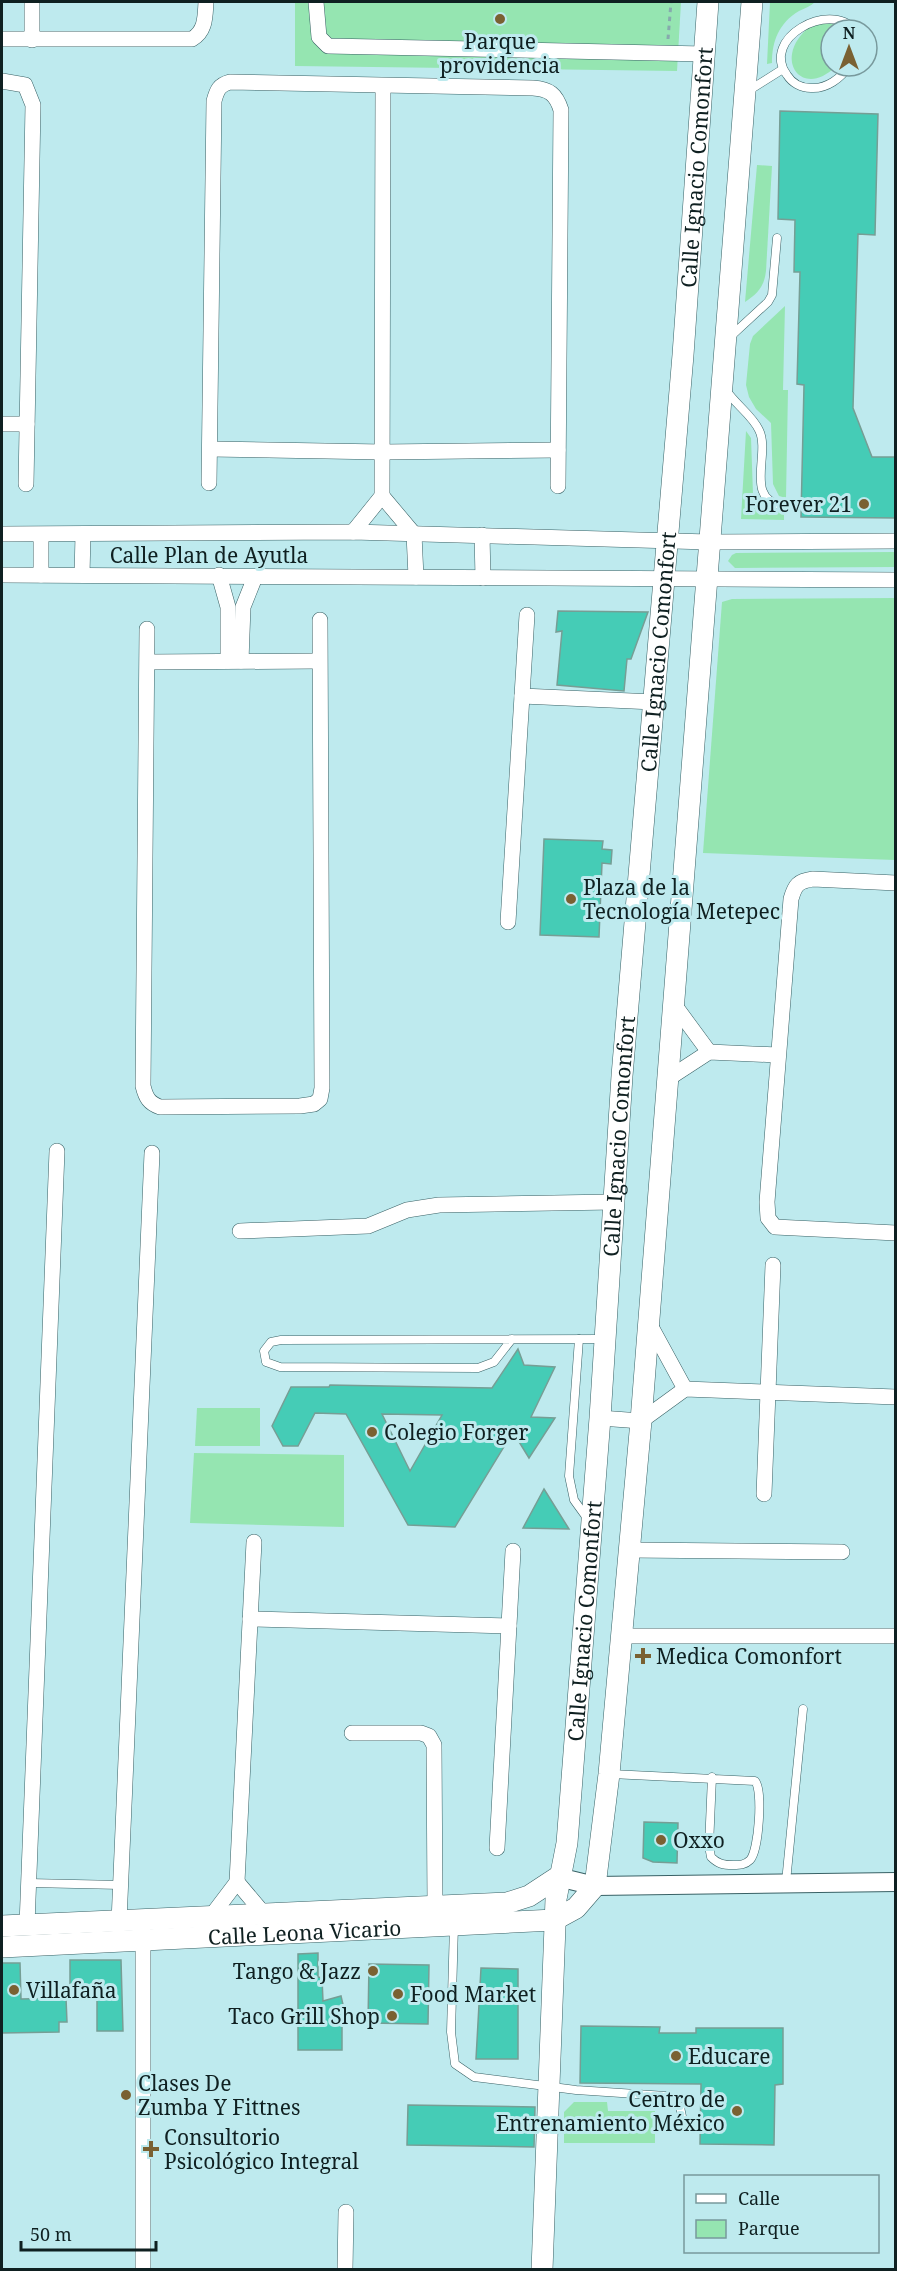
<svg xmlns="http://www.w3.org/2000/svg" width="897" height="2271" font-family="'Noto Serif',serif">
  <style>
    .green { fill: #95e5b1 }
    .building { fill: #45ccb6; stroke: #769e95; stroke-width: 1.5; fill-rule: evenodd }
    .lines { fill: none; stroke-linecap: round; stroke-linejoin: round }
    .service-casing { stroke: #396165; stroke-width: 9 }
    .minor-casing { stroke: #396165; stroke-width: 16 }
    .tertiary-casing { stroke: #396165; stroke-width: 20 }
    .secondary-casing { stroke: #396165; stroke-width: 22 }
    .path { stroke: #86aaad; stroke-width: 3; stroke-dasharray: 4.5 4.5; stroke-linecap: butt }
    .service { stroke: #fff; stroke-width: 8 }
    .minor { stroke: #fff; stroke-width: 15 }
    .tertiary { stroke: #fff; stroke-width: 18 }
    .secondary { stroke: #fff; stroke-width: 21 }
    .poi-dot { fill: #7a6132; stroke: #beeaee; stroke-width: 2 }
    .labels { text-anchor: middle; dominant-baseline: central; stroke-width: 6; stroke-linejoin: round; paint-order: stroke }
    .poi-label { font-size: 21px; fill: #0f2021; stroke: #beeaee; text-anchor: start }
    .street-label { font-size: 21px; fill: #0f2021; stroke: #beeaee }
  </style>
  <rect width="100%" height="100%" fill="#beeaee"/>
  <g class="green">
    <polygon points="295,2 681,2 677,71 295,66"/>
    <path d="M770,2H815C811,6 805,8 799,11C779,23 772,41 772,63L767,64Z"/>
    <path d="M818,21L842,25L845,30H831V66H836C800,103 767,52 818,21Z"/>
    <path d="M757,165L772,166L766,271C764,287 758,293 745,302Z"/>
    <polygon points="785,306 783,390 788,390 786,498 779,496 773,484 771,423 756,409 749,397 746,385 750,344 753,336"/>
    <polygon points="746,431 751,438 753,494 757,502 784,514 784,520 741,519"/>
    <polygon points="895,552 895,567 735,568 728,561 732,555 736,553"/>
    <polygon points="895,598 895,860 703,853 722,602 732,599"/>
    <polygon points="197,1408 260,1408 260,1446 195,1446"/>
    <polygon points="194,1453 344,1455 344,1527 190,1523"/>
    <polygon points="574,2102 607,2102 608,2111 655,2111 655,2143 564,2143 564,2112"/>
  </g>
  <g class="building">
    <polygon points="780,111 878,114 875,235 858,234 853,408 872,457 896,457 896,518 801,517 804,385 797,384 800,272 794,272 795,220 778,219"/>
    <polygon points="558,611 648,612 631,659 627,659 624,691 557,685 562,631 556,632"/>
    <polygon points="544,839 603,841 602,849 612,850 611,864 602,863 599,937 540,935"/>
    <path d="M518,1349L524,1365L555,1367L531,1417L555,1418L529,1458L513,1432L455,1527L408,1525L346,1414L315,1413L298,1446H283L272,1426L291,1387H329L330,1385L492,1388ZM382,1414L442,1415L410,1471Z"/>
    <polygon points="544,1489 569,1529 523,1528"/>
    <polygon points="644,1822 678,1823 677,1863 653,1862 643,1858"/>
    <polygon points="318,1953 318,1977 322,1978 323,2001 341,1996 347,2022 342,2022 342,2050 298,2050 298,1954"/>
    <polygon points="70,1960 121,1960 123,2031 97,2031 97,1989 70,1989"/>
    <polygon points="2,1963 20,1963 21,1999 66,1998 67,2022 59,2022 59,2032 2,2033"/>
    <polygon points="369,1964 429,1965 428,2024 368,2023"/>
    <polygon points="481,1968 518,1969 518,2059 476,2059"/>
    <polygon points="581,2026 660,2027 659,2033 696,2033 696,2028 783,2028 783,2084 775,2085 774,2145 700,2144 701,2084 580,2083"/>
    <polygon points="408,2105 535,2107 534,2147 407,2145"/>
  </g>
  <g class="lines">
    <g class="service-casing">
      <g id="service">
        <path d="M849,66C841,78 827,89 811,88C801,88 792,83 787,75C760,39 829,0 855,30"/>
        <polyline points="748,91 783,69"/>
        <polyline points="730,337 768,302 772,295 777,238"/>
        <path d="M726,390C735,404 752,415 759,430C771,454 743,500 784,506"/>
        <polyline points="512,1339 494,1362 478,1368 280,1367 266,1362 264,1351 271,1342 281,1340 605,1339"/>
        <polyline points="579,1339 569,1476 574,1500 587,1518"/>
        <path d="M611,1774L755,1781C763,1790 759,1850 750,1860C745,1865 740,1865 733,1865C723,1865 718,1864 711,1857L709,1846L712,1777"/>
        <polyline points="786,1882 803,1709"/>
        <polyline points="29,1883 121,1885"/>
        <polyline points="454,1925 451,2032 455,2064 474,2077 576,2090 666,2096 680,2107 684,2126"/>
      </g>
    </g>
    <g class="minor-casing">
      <g id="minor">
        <polyline points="32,2 32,40"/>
        <polyline points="316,2 319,37 328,46 704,54"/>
        <path d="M2,39H192C206,31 205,16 206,2"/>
        <polyline points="2,81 25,85 33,105 26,484"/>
        <polyline points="2,424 27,424"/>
        <polyline points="211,449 383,452 558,450"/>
        <path d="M209,483L214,101C217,90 219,85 230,82L533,88C549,89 556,94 561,110L558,486"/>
        <polyline points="382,496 414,534 416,577"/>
        <polyline points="353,532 382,496 383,87"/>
        <polyline points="2,534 353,532 709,542 896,541"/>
        <polyline points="482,535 483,578"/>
        <polyline points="2,575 896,580"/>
        <polyline points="41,575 41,535"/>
        <polyline points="82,575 83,535"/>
        <polyline points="219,575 228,607 228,661"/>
        <path d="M147,629L143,1086C146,1098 149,1103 160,1107L300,1106L314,1104L320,1099L322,1088L320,620"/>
        <polyline points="241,661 243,607 255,577"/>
        <polyline points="148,662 319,661"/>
        <polyline points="522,696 654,702"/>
        <path d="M896,883L813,879C798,881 795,885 791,899L767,1202L768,1218L775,1227L896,1233"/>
        <polyline points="508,922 527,615"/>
        <polyline points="673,1003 709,1052"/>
        <polyline points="666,1080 709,1052 777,1055"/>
        <polyline points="240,1231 368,1226 407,1210 439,1205 613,1202"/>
        <polyline points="649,1323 685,1389"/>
        <polyline points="600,1418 641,1421 685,1389 896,1397"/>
        <polyline points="764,1494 773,1265"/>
        <polyline points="629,1550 842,1552"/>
        <polyline points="250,1619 509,1626"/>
        <polyline points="623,1636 896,1636"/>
        <polyline points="352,1733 421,1733 429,1736 434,1745 435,1906"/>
        <polyline points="497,1848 513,1551"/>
        <polyline points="237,1882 264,1914"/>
        <polyline points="212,1915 237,1882 254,1542"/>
        <polyline points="119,1922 152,1153"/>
        <polyline points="27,1925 57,1151"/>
        <polyline points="143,2270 143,1931"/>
        <polyline points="345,2270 346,2212"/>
      </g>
    </g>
    <g class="tertiary-casing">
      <polyline id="tertiary" points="558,1877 595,1886 896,1882"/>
    </g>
    <g class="secondary-casing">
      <g id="secondary">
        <polyline points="2,1926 507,1903 529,1896 558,1877"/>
        <path id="s1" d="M2,1947L554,1920L576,1908L595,1886L609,1774L641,1421L752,2"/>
        <path id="s2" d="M542,2270L556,1899L567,1843L600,1418L622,1076L683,355L708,2"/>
      </g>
    </g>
    <polyline class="path" points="668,39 671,2"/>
    <use href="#service" class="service"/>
    <use href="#minor" class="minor"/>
    <use href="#tertiary" class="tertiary"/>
    <use href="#secondary" class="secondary"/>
  </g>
  <g class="poi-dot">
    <circle cx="500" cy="19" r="6"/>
    <circle cx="864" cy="504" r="6"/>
    <circle cx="571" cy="899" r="6"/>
    <circle cx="372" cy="1432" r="6"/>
    <path d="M640 1647h6v6h6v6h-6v6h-6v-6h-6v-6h6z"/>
    <circle cx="661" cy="1840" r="6"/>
    <circle cx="373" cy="1971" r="6"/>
    <circle cx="14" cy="1990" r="6"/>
    <circle cx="398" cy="1994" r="6"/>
    <circle cx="392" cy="2016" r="6"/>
    <circle cx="676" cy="2056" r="6"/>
    <circle cx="126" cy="2095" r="6"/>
    <circle cx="737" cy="2111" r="6"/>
    <path d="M148 2140h6v6h6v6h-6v6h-6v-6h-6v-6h6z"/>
  </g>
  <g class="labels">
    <g class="poi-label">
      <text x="500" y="41" text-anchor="middle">Parque<tspan x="500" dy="24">providencia</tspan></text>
      <text x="852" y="504" text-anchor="end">Forever 21</text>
      <text x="583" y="887">Plaza de la<tspan x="583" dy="24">Tecnología Metepec</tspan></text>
      <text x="384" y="1432">Colegio Forger</text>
      <text x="656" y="1656">Medica Comonfort</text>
      <text x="673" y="1840">Oxxo</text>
      <text x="361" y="1971" text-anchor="end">Tango &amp; Jazz</text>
      <text x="26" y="1990">Villafaña</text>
      <text x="410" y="1994">Food Market</text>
      <text x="380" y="2016" text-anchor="end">Taco Grill Shop</text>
      <text x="688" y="2056">Educare</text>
      <text x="138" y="2083">Clases De<tspan x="138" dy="24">Zumba Y Fittnes</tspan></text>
      <text x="725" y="2099" text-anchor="end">Centro de<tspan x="725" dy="24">Entrenamiento México</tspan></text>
      <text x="164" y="2137">Consultorio<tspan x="164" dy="24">Psicológico Integral</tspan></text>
    </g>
    <g class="street-label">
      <text stroke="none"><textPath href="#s2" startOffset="2109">Calle Ignacio Comonfort</textPath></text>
      <text x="209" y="555">Calle Plan de Ayutla</text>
      <text stroke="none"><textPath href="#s2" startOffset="1623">Calle Ignacio Comonfort</textPath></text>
      <text stroke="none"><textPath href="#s2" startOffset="1137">Calle Ignacio Comonfort</textPath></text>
      <text stroke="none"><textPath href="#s2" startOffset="651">Calle Ignacio Comonfort</textPath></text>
      <text stroke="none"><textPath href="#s1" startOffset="303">Calle Leona Vicario</textPath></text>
    </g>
  </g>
  <rect width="897" height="2271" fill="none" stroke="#0f2021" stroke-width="6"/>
  <rect x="684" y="2175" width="195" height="78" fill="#beeaee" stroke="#78999c" stroke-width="1.5"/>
  <rect x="696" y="2194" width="30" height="9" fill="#ffffff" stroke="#78999c" stroke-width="1.5"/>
  <text x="738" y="2205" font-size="18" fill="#0f2021">Calle</text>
  <rect x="696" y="2220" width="30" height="18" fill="#95e5b1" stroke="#78999c" stroke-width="1.5"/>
  <text x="738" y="2235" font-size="18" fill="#0f2021">Parque</text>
  <g transform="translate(849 48)"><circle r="28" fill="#beeaee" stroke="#78999c" stroke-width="1.5"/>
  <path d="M0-4.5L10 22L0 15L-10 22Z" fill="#7a6132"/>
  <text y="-9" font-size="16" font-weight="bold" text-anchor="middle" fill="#0f2021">N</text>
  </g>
  <path d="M21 2241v9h135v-9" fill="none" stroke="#0f2021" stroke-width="3"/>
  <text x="30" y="2241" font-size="18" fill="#0f2021" stroke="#beeaee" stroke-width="4.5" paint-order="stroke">50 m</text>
</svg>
